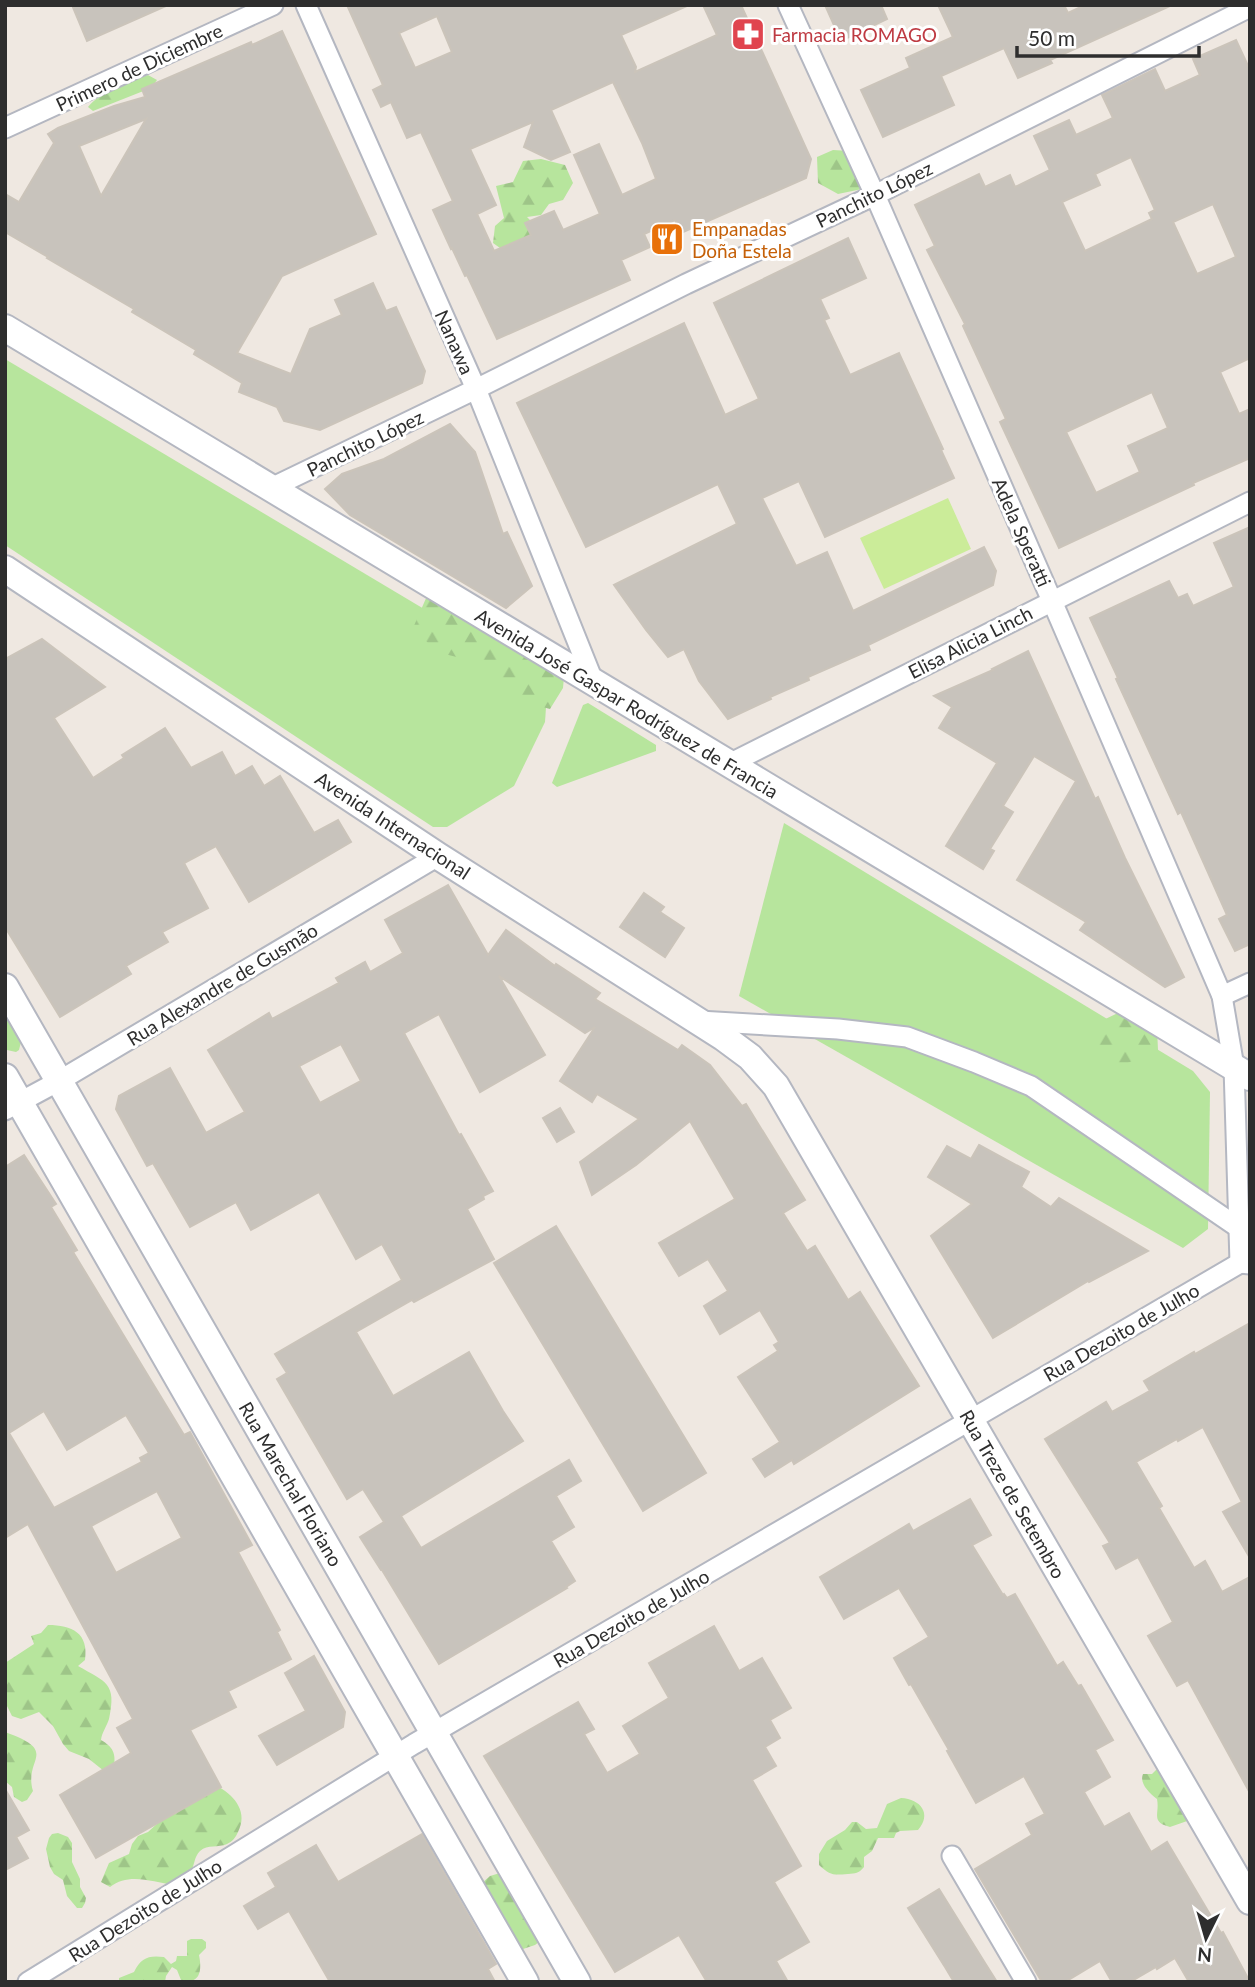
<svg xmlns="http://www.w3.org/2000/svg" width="1255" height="1987" font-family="Lato,sans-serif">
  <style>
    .grass { fill: #b7e59d }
    .forest { fill: url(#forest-firs) }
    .pitch { fill: #cbec99 }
    .building { fill: #c8c3bc; stroke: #cbc4ba; stroke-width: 2; fill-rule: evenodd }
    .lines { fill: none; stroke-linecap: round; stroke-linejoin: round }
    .street-casing { stroke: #b4b7c1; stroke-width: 23 }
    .secondary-casing { stroke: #b4b7c1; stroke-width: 30 }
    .street { stroke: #fff; stroke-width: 19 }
    .secondary { stroke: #fff; stroke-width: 26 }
    .labels { text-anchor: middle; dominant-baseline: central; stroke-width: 6; stroke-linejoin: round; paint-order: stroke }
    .health-label { font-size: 19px; fill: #be3a42; stroke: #fff; text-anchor: start }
    .street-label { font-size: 19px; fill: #2e2e2e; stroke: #fff }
    .food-label { font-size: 19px; fill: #c56008; stroke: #fff; text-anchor: start }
  </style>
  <defs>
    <pattern id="forest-firs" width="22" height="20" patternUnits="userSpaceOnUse" patternTransform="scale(1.75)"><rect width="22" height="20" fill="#b7e59d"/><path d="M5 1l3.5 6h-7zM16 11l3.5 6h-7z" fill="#9ec588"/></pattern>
  </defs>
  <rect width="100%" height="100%" fill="#efe8e1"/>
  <g class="grass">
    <polygon points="5,359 533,674 547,693 545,722 514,786 447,827 433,827 5,545"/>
    <polygon points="588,703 656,745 656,751 557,787 552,783 583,705"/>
    <polygon points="784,823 1193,1071 1210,1092 1208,1229 1183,1248 739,996"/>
    <polygon points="5,1015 21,1042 19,1050 16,1052 7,1050 5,1046"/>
  </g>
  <g class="forest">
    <path d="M148,75L157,80L151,88L93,111L88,107C100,92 130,82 148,75Z"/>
    <polygon points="833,150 850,151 862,189 838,194 818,183 817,157"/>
    <polygon points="541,159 565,165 573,183 563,200 549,204 541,215 527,217 542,232 514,251 500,248 493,243 495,226 504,218 496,186 513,182 523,161"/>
    <polygon points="427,596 475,596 503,612 538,649 565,666 563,688 550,709 520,701 496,685 476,662 437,652 413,628"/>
    <path d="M1122,1011L1157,1028L1158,1050L1123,1065C1101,1053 1090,1052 1095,1024Z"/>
    <path d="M48,1625C72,1625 89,1633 85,1660L78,1666C106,1682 117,1683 109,1719C107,1726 102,1732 101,1740C113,1747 116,1753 114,1767L104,1771L89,1759L69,1751L63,1744L53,1726L39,1712L21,1719L12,1716L5,1702V1663L34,1644L31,1636L41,1633Z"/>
    <path d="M5,1732C61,1752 23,1758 33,1791L27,1800L22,1802L14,1797L12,1787L5,1781Z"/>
    <path d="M1156,1770H1166L1190,1820L1170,1827C1150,1822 1160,1814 1157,1799C1149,1793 1139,1783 1143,1774H1152Z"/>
    <path d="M219,1787C236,1797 248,1813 238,1832C236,1837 232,1842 227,1844C218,1848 208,1844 200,1851C194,1857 195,1864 191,1871C188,1877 179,1881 174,1885C152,1882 129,1872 110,1887L101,1882L109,1863L129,1854L132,1844L138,1836L148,1832L171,1811Z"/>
    <path d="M901,1798C921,1799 932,1814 918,1830L900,1831L896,1833L894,1838H878L872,1851L864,1857V1867C858,1874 856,1873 848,1874C833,1875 831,1876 819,1865V1854L827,1841L845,1830L852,1822H857L866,1829L877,1828L887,1804Z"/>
    <polygon points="58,1833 68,1837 72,1843 72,1862 80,1879 80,1887 86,1898 85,1903 82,1908 77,1908 67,1896 63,1880 54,1874 50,1867 46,1849 49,1838 52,1834"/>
    <polygon points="500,1873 544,1938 535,1945 520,1950 482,1883 490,1876"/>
    <path d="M191,1939H202L206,1942V1948L199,1955C202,1970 201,1985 181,1980L177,1970L172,1967L166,1976L165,1982H119V1978L134,1972C141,1958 148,1955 164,1957L171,1964L176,1961L177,1956H187V1941Z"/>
  </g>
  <polygon class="pitch" points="948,498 971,549 884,589 860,538"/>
  <g class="building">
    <polygon points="72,5 168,5 87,41"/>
    <path d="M347,5H689L621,35L636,67L635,72L717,35L703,5H741L811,159L806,178L681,233L675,220L644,234L650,247L621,260L630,280L497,339L467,275L465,276L452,248L451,249L433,210L453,201L421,132L407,138L391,102L381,107L373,90L383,85ZM437,16L452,52L415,68L399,33ZM613,82L642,143L656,179L622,195L599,144L574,155L600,214L563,230L554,211L525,223L531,235L494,251L477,214L496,205L470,149L533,122L524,147L551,160L570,152L551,110Z"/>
    <polygon points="825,5 881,5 887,19 841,41"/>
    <polygon points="938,5 1064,5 1068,13 1085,5 1172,5 1050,60 1052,63 1018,78 1004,48 941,76 954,105 883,137 861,90 910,68 906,58 953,37"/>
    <path d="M282,31L376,234L282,276L237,353L291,374L310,329L342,315L335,300L373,283L386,311L396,307L425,371L422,383L320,430L284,421L277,407L239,392L242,383L194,354L196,350L132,312L134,309L47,258L48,257L5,232V194L19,202L54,143L48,134L58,128L114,106L145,97L142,89L251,42L252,45ZM146,119L101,196L79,146Z"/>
    <path d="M1236,40L1250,70V358L1220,372L1239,414L1250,409V458L1193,483L1194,485L1059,548L1000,422L1006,419L963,326L965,324L927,250L935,246L915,205L979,174L985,187L1010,175L1015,187L1050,170L1034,136L1069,120L1076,135L1113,118L1102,95L1155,69L1165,91L1200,75L1193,59ZM1131,157L1155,210L1149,213L1152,219L1085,251L1062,202L1100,185L1095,174ZM1213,204L1236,257L1197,274L1173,222ZM1152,392L1168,428L1128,446L1140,472L1096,493L1066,432Z"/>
    <polygon points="848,238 866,278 820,299 829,318 824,320 850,375 899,353 943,449 941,450 954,478 825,537 799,481 762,498 796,566 827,552 853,611 984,547 996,571 993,585 868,645 870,650 808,677 809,680 770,697 771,699 728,719 699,681 684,649 668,657 646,630 614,585 737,524 718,484 586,547 517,403 684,323 725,415 759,399 714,303"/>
    <polygon points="450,424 475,452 503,534 507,532 532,586 506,608 350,515 325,489 342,474 384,459"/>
    <polygon points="1250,527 1250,944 1235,951 1219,919 1227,915 1181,812 1178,814 1116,679 1118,678 1090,618 1169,581 1178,598 1187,594 1193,606 1234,587 1214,543"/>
    <polygon points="42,639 105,687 54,718 93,778 124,758 122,755 165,728 191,768 222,752 235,776 252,766 264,786 280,776 314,833 338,820 351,842 249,902 216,846 184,863 208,908 162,932 168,942 126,966 131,974 60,1017 5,927 5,659"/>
    <polygon points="1028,651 1095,799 1098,797 1125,858 1184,977 1165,987 1080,930 1086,922 1017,880 1076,781 1034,756 1003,806 1013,812 990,849 994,851 983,869 946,846 997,763 939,728 952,707 934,696 993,670 992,669"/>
    <path d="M448,885L488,955L506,930L555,966L556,964L600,993L595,999L678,1050L682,1045L710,1065L742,1106L746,1104L805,1200L783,1213L807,1251L815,1246L848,1300L860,1292L919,1386L794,1464L792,1460L765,1477L753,1459L780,1442L738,1377L778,1351L774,1345L779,1342L760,1310L720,1334L704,1306L728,1291L708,1259L679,1276L659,1243L735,1199L690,1121L636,1165L592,1195L580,1162L639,1119L597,1094L592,1102L560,1081L595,1027L585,1033L499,976L545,1055L480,1092L439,1014L404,1033L459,1135L461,1134L493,1191L483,1196L484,1199L467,1209L494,1259L414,1302L412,1300L356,1332L393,1396L469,1352L503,1411L523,1441L401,1516L421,1548L569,1460L581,1481L556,1496L574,1527L551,1541L575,1581L566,1587L567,1588L439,1664L382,1570H381L360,1537L384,1522L363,1489L347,1499L277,1379L287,1373L275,1354L402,1280L382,1244L356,1259L319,1192L251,1230L236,1202L190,1227L153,1163L147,1166L116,1109L119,1096L170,1068L206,1133L245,1112L208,1050L269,1013L272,1019L339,983L336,978L365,962L370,972L403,953L385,920ZM341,1044L361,1081L320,1103L299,1066Z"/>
    <polygon points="644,893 664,907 660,912 684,928 665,957 620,927"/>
    <polygon points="560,1108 574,1132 557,1142 543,1118"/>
    <polygon points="979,1145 1029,1172 1021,1187 1051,1207 1059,1198 1148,1251 1089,1282 1088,1281 993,1338 931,1236 972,1204 928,1177 947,1146 971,1159"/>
    <path d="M24,1155L56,1204L51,1207L77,1250L73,1252L184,1435L190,1432L252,1545L238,1552L280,1630L277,1632L291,1659L228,1691L236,1707L190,1730L221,1787L96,1858L60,1795L131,1753L117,1728L133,1719L28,1524L5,1538V1167ZM44,1411L67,1450L126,1415L149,1453L140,1458L142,1462L54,1508L9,1433ZM157,1491L182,1538L116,1573L91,1526Z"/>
    <polygon points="556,1226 706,1473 643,1511 494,1263"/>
    <polygon points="1250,1323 1250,1558 1223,1512 1242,1502 1203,1427 1178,1441 1177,1439 1136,1462 1162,1506 1159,1508 1194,1568 1205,1561 1222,1592 1250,1577 1250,1793 1188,1680 1177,1686 1148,1636 1173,1622 1138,1557 1116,1569 1103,1546 1110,1543 1045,1439 1106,1402 1112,1412 1150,1391 1144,1381 1194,1352 1195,1354"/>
    <polygon points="970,1499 991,1535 972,1545 1003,1595 1004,1594 1007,1598 1015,1594 1057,1666 1063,1662 1078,1686 1081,1685 1113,1740 1095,1750 1110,1777 1084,1792 1104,1827 1129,1813 1151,1852 1167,1842 1221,1933 1223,1932 1250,1982 1189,1982 1175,1958 1157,1969 1156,1967 1130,1982 1112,1982 1100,1961 1065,1982 1042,1982 975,1869 1032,1835 1026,1824 1045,1814 1024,1776 976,1803 947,1751 949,1750 911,1684 909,1685 894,1658 929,1637 899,1588 844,1619 820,1577 909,1524 913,1531"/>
    <polygon points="714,1626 739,1671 762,1658 791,1708 770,1720 780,1738 765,1747 776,1766 752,1780 801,1866 774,1882 809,1942 776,1961 788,1982 707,1982 679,1935 615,1972 484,1756 578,1702 594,1729 584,1734 607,1773 640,1754 623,1726 669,1698 649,1663"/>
    <polygon points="314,1656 345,1712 343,1727 277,1765 259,1736 306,1711 285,1673"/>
    <polygon points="5,1789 29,1830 16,1837 28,1858 5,1870"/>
    <polygon points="422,1834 496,1964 488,1969 495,1982 330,1982 289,1911 258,1929 244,1906 276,1887 268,1873 316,1845 338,1882"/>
    <polygon points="939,1889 985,1963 997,1982 954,1982 945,1967 908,1908"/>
  </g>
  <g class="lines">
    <g class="street-casing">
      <g id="street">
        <polyline points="306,5 476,389 594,683"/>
        <polyline points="788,5 875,195 1052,601 1222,996 1234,1067 1240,1263 1250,1264"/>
        <polyline points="5,128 273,5"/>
        <polyline points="271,488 476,389 686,284 875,195 1250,7"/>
        <polyline points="729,764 1250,502"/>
        <polyline points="1222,996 1250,983"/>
        <polyline points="699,1021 838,1029 907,1037 974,1062 1031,1086 1239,1228"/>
        <polyline points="5,1110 59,1081 438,856"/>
        <polyline points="952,1856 1026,1982"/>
        <polyline points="28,1982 414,1744 1240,1263"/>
      </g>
    </g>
    <g class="secondary-casing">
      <g id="secondary">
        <polyline points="5,328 1250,1077"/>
        <polyline points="5,569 438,856 723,1037 750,1057 776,1086 1250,1901"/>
        <polyline points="5,987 577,1982"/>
        <polyline points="5,1077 525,1982"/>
      </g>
    </g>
    <use href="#street" class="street"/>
    <use href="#secondary" class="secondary"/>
  </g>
  <defs>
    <g id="pharmacy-square" transform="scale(1.75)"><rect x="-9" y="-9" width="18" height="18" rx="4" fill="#e0444e" stroke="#fff"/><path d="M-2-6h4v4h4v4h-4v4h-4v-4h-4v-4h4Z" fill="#fff"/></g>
    <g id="restaurant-square" transform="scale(1.75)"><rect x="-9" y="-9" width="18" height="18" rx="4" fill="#e8710a" stroke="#fff"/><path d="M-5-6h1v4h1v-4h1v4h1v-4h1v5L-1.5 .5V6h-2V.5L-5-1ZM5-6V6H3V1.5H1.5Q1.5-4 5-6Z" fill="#fff"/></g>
  </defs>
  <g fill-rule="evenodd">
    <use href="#pharmacy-square" x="748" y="34"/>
    <use href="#restaurant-square" x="667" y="239"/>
  </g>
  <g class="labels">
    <g class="health-label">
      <text x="772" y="34">Farmacia ROMAGO</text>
    </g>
    <g class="street-label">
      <text transform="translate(139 67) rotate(-25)">Primero de Diciembre</text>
      <text transform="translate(874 194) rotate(-26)">Panchito López</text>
      <text transform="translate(455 342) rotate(66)">Nanawa</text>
      <text transform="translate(365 443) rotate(-26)">Panchito López</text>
      <text transform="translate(1022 532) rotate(66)">Adela Speratti</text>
      <text transform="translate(970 642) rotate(-27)">Elisa Alicia Linch</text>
      <text transform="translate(627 703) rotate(31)">Avenida José Gaspar Rodríguez de Francia</text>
      <text transform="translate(393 825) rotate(33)">Avenida Internacional</text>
      <text transform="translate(222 984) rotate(-31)">Rua Alexandre de Gusmão</text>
      <text transform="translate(1121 1332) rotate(-30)">Rua Dezoito de Julho</text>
      <text transform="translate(291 1484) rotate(60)">Rua Marechal Floriano</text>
      <text transform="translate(1013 1494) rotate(60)">Rua Treze de Setembro</text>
      <text transform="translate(631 1618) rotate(-30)">Rua Dezoito de Julho</text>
      <text transform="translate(145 1910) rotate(-32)">Rua Dezoito de Julho</text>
    </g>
    <g class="food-label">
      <text x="692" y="228">Empanadas<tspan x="692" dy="22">Doña Estela</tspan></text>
    </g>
  </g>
  <rect width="1255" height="1987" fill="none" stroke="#2e2e2e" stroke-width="14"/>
  <g transform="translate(1206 1938) rotate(185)" stroke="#ffffff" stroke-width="5" paint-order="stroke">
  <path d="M0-5L12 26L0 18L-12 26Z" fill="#2e2e2e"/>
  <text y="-10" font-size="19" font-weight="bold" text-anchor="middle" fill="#2e2e2e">N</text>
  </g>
  <path d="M1017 46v10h182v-10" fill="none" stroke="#2e2e2e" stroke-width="3.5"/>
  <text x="1028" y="46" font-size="21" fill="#2e2e2e" stroke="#ffffff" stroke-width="5" paint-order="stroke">50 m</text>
</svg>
